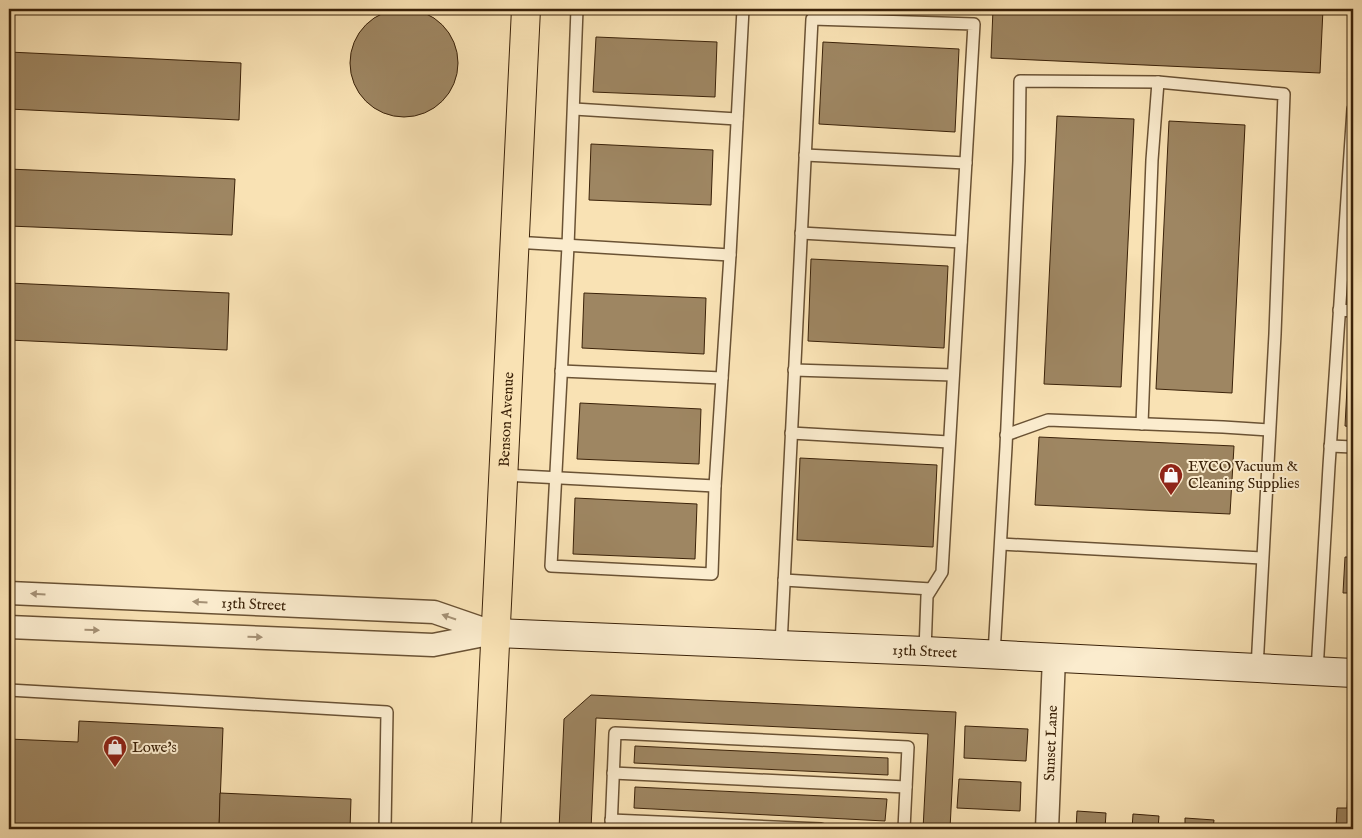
<svg xmlns="http://www.w3.org/2000/svg" width="1362" height="838" font-family="'IM FELL English',serif">
  <style>
    .building { fill: #9e8662; stroke: #3b2209 }
    .lines { fill: none; stroke-linecap: round; stroke-linejoin: round }
    .lane-casing { stroke: #6a5234; stroke-width: 14 }
    .street-casing { stroke: #6a5234; stroke-width: 25 }
    .secondary-casing { stroke: #3b2209; stroke-width: 30 }
    .primary-casing { stroke: #3b2209; stroke-width: 30 }
    .lane { stroke: #fbecce; stroke-width: 11 }
    .street { stroke: #fbecce; stroke-width: 22 }
    .secondary { stroke: #fbecce; stroke-width: 28 }
    .primary { stroke: #f9e2b4; stroke-width: 28 }
    .oneway { fill: #a59175 }
    .labels { text-anchor: middle; dominant-baseline: central; stroke-width: 4; stroke-linejoin: round; paint-order: stroke }
    .street-label { font-size: 15px; fill: #3b2209; stroke: #fbecce }
    .poi-label { font-size: 15px; fill: #3b2209; stroke: #fbecce; text-anchor: start }
  </style>
  <rect width="100%" height="100%" fill="#f9e2b4"/>
  <filter id="stains"><feTurbulence type="fractalNoise" baseFrequency=".004" numOctaves="4"/><feColorMatrix values="0 0 0 0 .2 0 0 0 0 .09 0 0 0 0 .02 0 0 0 .5 -.17"/></filter>
  <radialGradient id="worn" r=".72"><stop offset=".6" stop-color="#630" stop-opacity="0"/><stop offset="1" stop-color="#630" stop-opacity=".3"/></radialGradient>
  <g class="building">
    <polygon points="993,9 1323,9 1320,73 991,58"/>
    <circle cx="404" cy="63" r="54"/>
    <polygon points="596,37 717,42 715,97 593,92"/>
    <polygon points="823,42 959,49 955,132 819,124"/>
    <polygon points="9,52 241,63 239,120 9,109"/>
    <polygon points="1057,116 1134,119 1121,387 1044,384"/>
    <polygon points="1169,121 1245,125 1232,393 1156,389"/>
    <polygon points="591,144 713,150 711,205 589,200"/>
    <polygon points="9,169 235,179 232,235 9,226"/>
    <polygon points="811,259 948,266 944,348 808,341"/>
    <polygon points="9,283 229,293 227,350 9,340"/>
    <polygon points="584,293 706,298 704,354 582,348"/>
    <polygon points="1350,330 1353,330 1353,427 1345,426"/>
    <polygon points="580,403 701,409 699,464 577,459"/>
    <polygon points="1039,437 1234,446 1230,514 1035,505"/>
    <polygon points="800,458 937,465 933,547 797,540"/>
    <polygon points="575,498 697,504 695,559 573,554"/>
    <polygon points="1345,557 1353,557 1353,593 1343,593"/>
    <polygon points="591,695 956,712 950,829 923,829 928,734 596,718 591,829 559,829 564,719"/>
    <polygon points="79,721 223,728 219,829 9,829 9,739 78,742"/>
    <polygon points="965,726 1028,729 1026,761 964,758"/>
    <polygon points="635,746 888,758 888,775 634,763"/>
    <polygon points="1349,773 1353,774 1353,829 1336,828 1337,808 1347,808"/>
    <polygon points="959,779 1021,782 1020,811 957,808"/>
    <polygon points="635,787 887,799 885,821 634,808"/>
    <polygon points="220,793 351,799 350,829 219,829"/>
    <polygon points="1077,811 1106,813 1105,829 1076,829"/>
    <polygon points="1133,814 1159,816 1158,829 1132,829"/>
    <polygon points="1185,818 1214,820 1213,829 1185,829"/>
    <polygon points="1247,824 1268,825 1268,829 1247,829"/>
  </g>
  <g class="lines">
    <g class="lane-casing">
      <g id="lane">
        <polyline points="577,9 568,246 551,566 712,574 715,486"/>
        <polyline points="574,109 737,119"/>
        <polyline points="805,155 966,163"/>
        <polyline points="801,233 961,242"/>
        <polyline points="514,242 730,255"/>
        <polyline points="1339,310 1353,311"/>
        <polyline points="794,370 953,375"/>
        <polyline points="561,371 722,378"/>
        <polyline points="1142,424 1152,160 1158,82"/>
        <polyline points="791,433 949,442"/>
        <polyline points="1006,435 1048,420 1223,427 1269,430"/>
        <polyline points="1330,446 1353,447"/>
        <polyline points="503,475 715,486 730,255 743,9"/>
        <polyline points="1001,544 1262,558"/>
        <polyline points="784,580 931,589"/>
        <polyline points="781,645 812,19 974,24 942,572 927,596 925,651"/>
        <polyline points="994,654 1006,447 1019,161 1020,81 1158,82 1284,94 1275,334 1257,668"/>
        <polyline points="1317,671 1329,466 1353,109"/>
        <polyline points="9,690 387,712 385,829"/>
        <polyline points="613,773 906,787"/>
        <polyline points="611,820 821,829"/>
        <polyline points="611,829 615,733 908,747 904,829"/>
      </g>
    </g>
    <g class="street-casing">
      <g id="street">
        <path id="s1" d="M9,593L434,612L495,633"/>
        <polyline points="9,627 433,645 494,633"/>
        <path id="s2" d="M1047,829L1054,657"/>
      </g>
    </g>
    <g class="secondary-casing">
      <g id="secondary">
        <path id="s3" d="M495,633L925,651L1353,673"/>
      </g>
    </g>
    <g class="primary-casing">
      <g id="primary">
        <path id="s4" d="M486,829L526,9"/>
      </g>
    </g>
    <use href="#lane" class="lane"/>
    <use href="#street" class="street"/>
    <use href="#secondary" class="secondary"/>
    <use href="#primary" class="primary"/>
  </g>
  <defs><path id="oneway-solid" d="M-6-.8H1V-3.2L6.5 0L1 3.2V.8H-6Z" transform="scale(1.25)"/></defs>
  <g class="oneway">
    <use href="#oneway-solid" transform="translate(38 594) rotate(-177)"/>
    <use href="#oneway-solid" transform="translate(200 602) rotate(-177)"/>
    <use href="#oneway-solid" transform="translate(449 617) rotate(-161)"/>
    <use href="#oneway-solid" transform="translate(92 630) rotate(2)"/>
    <use href="#oneway-solid" transform="translate(255 637) rotate(2)"/>
  </g>
  <defs>
    <g id="shop-pin" transform="scale(1.25)"><path d="M0 17L-7.5 6A9.5 9.5 0 1 1 7.5 6Z" fill="#8f2418" stroke="#fbecce"/><path d="M-5-2.5h2.3a2.7 3.5 0 0 1 5.4 0H5L5.5 6h-11ZM-1.5-2.5h3a1.5 2.3 0 0 0-3 0Z" fill="#fff"/></g>
  </defs>
  <g fill-rule="evenodd">
    <use href="#shop-pin" x="1171" y="475"/>
    <use href="#shop-pin" x="115" y="747"/>
  </g>
  <g class="labels">
    <g class="street-label">
      <text stroke="none"><textPath href="#s4" startOffset="410">Benson Avenue</textPath></text>
      <text stroke="none"><textPath href="#s1" startOffset="245">13th Street</textPath></text>
      <text stroke="none"><textPath href="#s3" startOffset="430">13th Street</textPath></text>
      <text stroke="none"><textPath href="#s2" startOffset="86">Sunset Lane</textPath></text>
    </g>
    <g class="poi-label">
      <text x="1188" y="466">EVCO Vacuum &amp;<tspan x="1188" dy="17">Cleaning Supplies</tspan></text>
      <text x="132" y="747">Lowe's</text>
    </g>
  </g>
  <rect width="1362" height="838" fill="none" stroke="#f9e2b4" stroke-width="30"/>
  <rect x="10" y="10" width="1342" height="818" fill="none" stroke="#3b2209" stroke-width="2.5"/>
  <rect x="15" y="15" width="1332" height="808" fill="none" stroke="#3b2209"/>
  <rect width="100%" height="100%" filter="url(#stains)"/>
  <rect width="100%" height="100%" fill="url(#worn)"/>
</svg>
